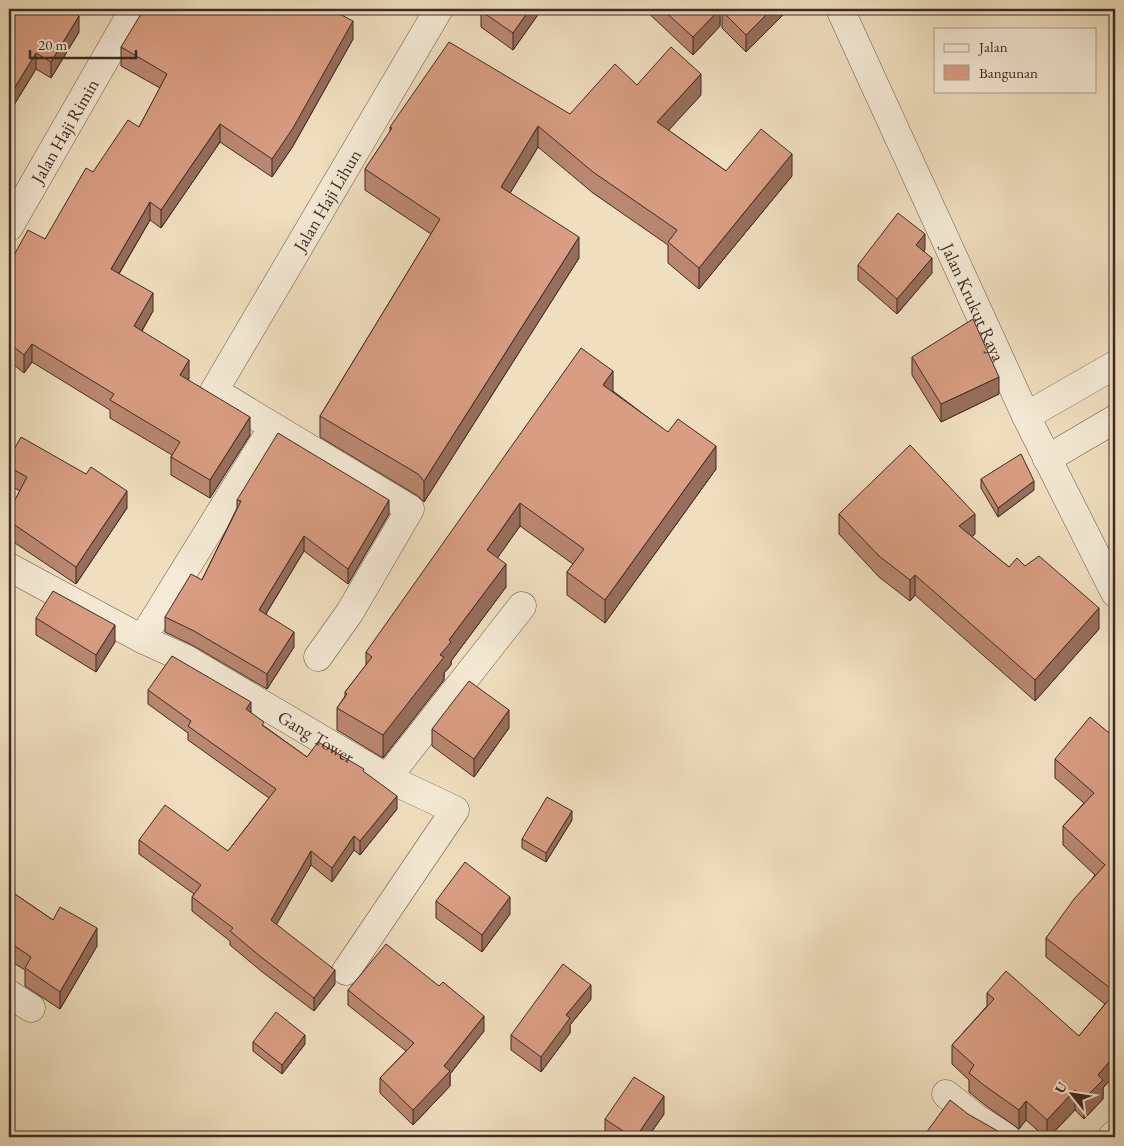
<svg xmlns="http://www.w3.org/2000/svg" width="1124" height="1146" font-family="'EB Garamond',serif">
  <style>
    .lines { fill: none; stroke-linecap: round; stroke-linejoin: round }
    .minor-casing { stroke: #6a584b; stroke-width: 29 }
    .minor { stroke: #f5ead5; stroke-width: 28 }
    .wall { fill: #ba8770; stroke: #3d2b24 }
    .shaded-wall { fill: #976e5b; stroke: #3d2b24 }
    .building { fill: #d89d82; stroke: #3d2b24 }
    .labels { text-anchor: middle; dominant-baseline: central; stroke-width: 4; stroke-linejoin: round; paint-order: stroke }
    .street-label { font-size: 18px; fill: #3d2b24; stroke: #f5ead5 }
  </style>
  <rect width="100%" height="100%" fill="#f0dfbf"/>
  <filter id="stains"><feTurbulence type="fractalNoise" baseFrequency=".004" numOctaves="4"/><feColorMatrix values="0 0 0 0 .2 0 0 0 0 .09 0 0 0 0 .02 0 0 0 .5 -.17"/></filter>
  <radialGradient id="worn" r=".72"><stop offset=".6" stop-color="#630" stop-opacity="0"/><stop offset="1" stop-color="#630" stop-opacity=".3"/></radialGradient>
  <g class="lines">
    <g class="minor-casing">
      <g id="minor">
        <path id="s1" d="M840,9L1026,416L1115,593"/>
        <path id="s2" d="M9,227L134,9"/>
        <polyline points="1026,416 1115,365"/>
        <polyline points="1047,459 1115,419"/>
        <path id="s3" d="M9,567L142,639L186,659L387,778L455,810L346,971"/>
        <polyline points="142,639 273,427"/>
        <path id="s4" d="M318,657L350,612L410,509L214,391L439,9"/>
        <polyline points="387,778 522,606"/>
        <polyline points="9,994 31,1008"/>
        <polyline points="946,1094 976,1118 1006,1137"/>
        <polyline points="1112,1137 1115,1134"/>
      </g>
    </g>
    <use href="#minor" class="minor"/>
  </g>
  <g class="wall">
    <polygon points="9,9 79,32 51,78 36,69 9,113"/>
    <polygon points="542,9 513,50 481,27 481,11"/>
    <polygon points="644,9 720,9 720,26 693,55"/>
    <polygon points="789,9 746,52 722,28 722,11"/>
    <polygon points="353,39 293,146 272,177 220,142 161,228 150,220 119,274 153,311 142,331 189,378 188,380 250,435 210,498 171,475 171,457 172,455 110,418 110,410 32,362 24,373 9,361 9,264 45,239 93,172 139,127 160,88 121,66 121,47"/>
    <polygon points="637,85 701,95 668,130 726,171 792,176 699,289 668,263 668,245 593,193 538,147 510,193 579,258 424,502 418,496 320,437 320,416 431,234 365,190 365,169 390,132 390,127 570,114"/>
    <polygon points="925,249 924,251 932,273 897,314 858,280 858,265"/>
    <polygon points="912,357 999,394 941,422 912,375"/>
    <polygon points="613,391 716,469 605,623 567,595 567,572 573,564 520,526 497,558 506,587 451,661 451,665 444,673 444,680 383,758 337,730 337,708 345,696 345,692 366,665 366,652"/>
    <polygon points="9,458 127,508 76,584 9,539 9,511 20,491 9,485"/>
    <polygon points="981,479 1034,490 998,517 981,488"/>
    <polygon points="237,500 389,514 348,584 304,551 266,614 294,647 267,689 194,646 165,632 165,617 202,580 237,508"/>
    <polygon points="839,514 975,534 972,537 1009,567 1025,566 1099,629 1035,701 915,595 910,601 879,577 839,534"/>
    <polygon points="36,618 115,642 96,672 36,635"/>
    <polygon points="148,690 251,713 264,726 307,757 364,772 397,809 360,855 354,850 332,882 311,865 276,924 335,984 314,1011 261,971 230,945 230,941 192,911 192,897 194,894 139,854 139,840 228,851 269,798 188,740 188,733 148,704"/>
    <polygon points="509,728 474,777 432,746 432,729"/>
    <polygon points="1115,738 1115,1074 1103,1088 1103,1099 1084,1119 1075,1110 1049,1137 1045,1137 1026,1120 1019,1129 985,1105 969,1092 969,1080 952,1064 952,1045 987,1006 987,993 1079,1036 1105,1004 1046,957 1046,938 1095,875 1063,845 1063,826 1084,803 1055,778 1055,759"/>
    <polygon points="572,820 546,862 522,848 522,839"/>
    <polygon points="9,890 53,920 97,946 60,1009 25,986 25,970 9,960"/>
    <polygon points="436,901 510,914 482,952 436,918"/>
    <polygon points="348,990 484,1031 450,1074 450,1086 413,1125 380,1093 380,1078 406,1051 348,1005"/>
    <polygon points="591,999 570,1025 570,1033 541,1072 511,1050 511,1035"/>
    <polygon points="253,1042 305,1044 282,1074 253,1051"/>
    <polygon points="664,1114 648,1137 605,1137 605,1119"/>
  </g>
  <g class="shaded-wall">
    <polygon points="530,9 542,9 513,50 513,33"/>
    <polygon points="720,9 720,26 693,55 693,37"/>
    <polygon points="772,9 789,9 746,52 746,35"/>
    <polygon points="79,16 79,32 51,78 51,62"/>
    <polygon points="353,21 353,39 293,146 272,177 272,159"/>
    <polygon points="36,53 36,69 9,113 9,97"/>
    <polygon points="701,74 701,95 657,143 657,122"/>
    <polygon points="220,124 220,142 161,228 161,210"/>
    <polygon points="538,126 538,147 501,208 501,187"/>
    <polygon points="792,154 792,176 699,289 699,268"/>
    <polygon points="150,202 150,220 111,287 111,269"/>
    <polygon points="925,234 925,249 916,260 916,245"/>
    <polygon points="579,237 579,258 424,502 424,481"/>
    <polygon points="932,258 932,273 897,314 897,299"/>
    <polygon points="153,293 153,311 134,344 134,326"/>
    <polygon points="32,344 32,362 24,373 24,355"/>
    <polygon points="189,360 189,378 180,393 180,375"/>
    <polygon points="613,371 613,394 603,385"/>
    <polygon points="999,377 999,394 941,422 941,404"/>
    <polygon points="250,417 250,435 210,498 210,480"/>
    <polygon points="716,446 716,469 605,623 605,600"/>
    <polygon points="1034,481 1034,490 998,517 998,508"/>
    <polygon points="127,491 127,508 76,584 76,567"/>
    <polygon points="389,500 389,514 348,584 348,569"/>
    <polygon points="520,503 520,526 487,573 487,550"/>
    <polygon points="975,514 975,534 959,547 959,526"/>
    <polygon points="304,536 304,551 259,625 259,610"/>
    <polygon points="506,564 506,587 451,661 451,665 444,673 444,680 383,758 383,735 440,655 449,640"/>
    <polygon points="915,575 915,595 910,601 910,580"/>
    <polygon points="1099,608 1099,629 1035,701 1035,680"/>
    <polygon points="115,625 115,642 96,672 96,655"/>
    <polygon points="294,632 294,647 267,689 267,674"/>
    <polygon points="251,702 251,715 246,709"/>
    <polygon points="509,710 509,728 474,777 474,759"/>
    <polygon points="397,796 397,809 360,855 360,841"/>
    <polygon points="572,811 572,820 546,862 546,853"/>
    <polygon points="354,836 354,850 332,882 332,868"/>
    <polygon points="311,851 311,865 271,934 271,920"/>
    <polygon points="510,897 510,914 482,952 482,935"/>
    <polygon points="97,928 97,946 60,1009 60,992"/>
    <polygon points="335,970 335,984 314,1011 314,998"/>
    <polygon points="591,985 591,999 570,1025 570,1033 541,1072 541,1057 566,1015"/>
    <polygon points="484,1016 484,1031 450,1074 450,1086 413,1125 413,1110 444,1066"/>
    <polygon points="305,1035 305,1044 282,1074 282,1065"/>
    <polygon points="1115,1055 1115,1074 1103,1088 1103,1099 1084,1119 1084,1099 1098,1075"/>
    <polygon points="1075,1090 1075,1110 1049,1137 1047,1137 1047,1120"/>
    <polygon points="664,1096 664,1114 648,1137 636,1137"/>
    <polygon points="1026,1101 1026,1120 1019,1129 1019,1110"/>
  </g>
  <g class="building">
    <polygon points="9,9 68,9 79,16 51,62 36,53 9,97"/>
    <polygon points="144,9 330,9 353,21 293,128 272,159 220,124 161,210 150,202 111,269 153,293 134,326 189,360 180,375 250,417 210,480 171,457 180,442 110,400 114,394 32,344 24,355 9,343 9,286 12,281 9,279 9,264 28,230 45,239 86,168 93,172 128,120 139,127 167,74 121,47"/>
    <polygon points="482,9 530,9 513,33 481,11"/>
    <polygon points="662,9 720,9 693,37"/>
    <polygon points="724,9 772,9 746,35 722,11"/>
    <polygon points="449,42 570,114 615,64 637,85 671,47 701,74 657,122 726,171 761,129 792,154 699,268 668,242 677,230 593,172 538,126 501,187 579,237 424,481 418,474 320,416 440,219 365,169 392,128 390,127"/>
    <polygon points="898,213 925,234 916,245 932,258 897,299 858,265"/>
    <polygon points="973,319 999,377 941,404 912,357"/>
    <polygon points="581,348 613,371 603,385 668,432 678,419 716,446 605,600 567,572 584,549 520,503 487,550 506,564 449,640 451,642 440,655 444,657 383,735 337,708 347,694 345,692 372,657 366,652"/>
    <polygon points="278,433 389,500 348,569 304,536 259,610 294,632 267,674 194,631 165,617 191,574 202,580 241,501 237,500"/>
    <polygon points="21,437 86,474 91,467 127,491 76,567 9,521 9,511 27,477 9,467 9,458"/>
    <polygon points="910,445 975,514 959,526 1009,567 1017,558 1025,566 1039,556 1099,608 1035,680 915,575 910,580 879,556 839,514"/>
    <polygon points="1021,454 1034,481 998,508 981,479"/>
    <polygon points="53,591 115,625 96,655 36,618"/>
    <polygon points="172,656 251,702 246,709 264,722 262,725 307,757 318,742 364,769 363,771 397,796 360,841 354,836 332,868 311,851 271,920 335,970 314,998 261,957 230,931 233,928 192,897 201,885 139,840 165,805 228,851 276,789 188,726 191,721 148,690"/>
    <polygon points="469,681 509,710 474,759 432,729"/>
    <polygon points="1090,717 1115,738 1115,1055 1098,1075 1103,1080 1084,1099 1075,1090 1047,1120 1026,1101 1019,1110 985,1086 969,1073 974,1065 952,1045 994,999 987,993 1006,971 1079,1036 1115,992 1046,938 1074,899 1105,865 1063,826 1094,793 1055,759"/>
    <polygon points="547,797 572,811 546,853 522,839"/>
    <polygon points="465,862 510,897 482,935 436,901"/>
    <polygon points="9,890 53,920 60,907 97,928 60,992 25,968 31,957 9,942"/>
    <polygon points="386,944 439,986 443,982 484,1016 444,1066 450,1071 413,1110 380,1078 414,1043 348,990"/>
    <polygon points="563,964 591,985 566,1015 570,1018 541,1057 511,1035"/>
    <polygon points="276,1012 305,1035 282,1065 253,1042"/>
    <polygon points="634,1077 664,1096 636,1137 632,1137 605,1119"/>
    <polygon points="950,1100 968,1114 1003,1134 1001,1137 923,1137"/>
  </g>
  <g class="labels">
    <g class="street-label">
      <text stroke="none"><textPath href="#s2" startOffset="111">Jalan Haji Rimin</textPath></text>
      <text stroke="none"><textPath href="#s4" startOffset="625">Jalan Haji Lihun</textPath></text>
      <text stroke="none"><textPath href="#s1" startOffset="322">Jalan Krukut Raya</textPath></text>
      <text stroke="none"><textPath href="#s3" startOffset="351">Gang Tower</textPath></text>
    </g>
  </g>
  <rect width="1124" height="1146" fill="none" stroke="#f0dfbf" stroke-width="30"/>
  <rect x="10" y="10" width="1104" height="1126" fill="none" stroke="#3d2b24" stroke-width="2.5"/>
  <rect x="15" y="15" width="1094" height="1116" fill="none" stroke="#3d2b24"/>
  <rect x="934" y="28" width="162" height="65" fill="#f5ead5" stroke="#ab9e8e"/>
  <rect x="944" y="44" width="25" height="8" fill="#f5ead5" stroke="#ab9e8e"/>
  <text x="979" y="52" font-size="15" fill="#3d2b24">Jalan</text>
  <rect x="944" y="65" width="25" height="15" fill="#d89d82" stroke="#ab9e8e"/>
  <text x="979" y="78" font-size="15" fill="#3d2b24">Bangunan</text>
  <g transform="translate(1072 1094) rotate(300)" stroke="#f5ead5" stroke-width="4" paint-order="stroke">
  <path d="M0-4L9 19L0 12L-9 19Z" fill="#3d2b24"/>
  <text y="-8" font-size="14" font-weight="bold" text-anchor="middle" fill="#3d2b24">U</text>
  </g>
  <path d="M30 50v8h106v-8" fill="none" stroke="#3d2b24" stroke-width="2.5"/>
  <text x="38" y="50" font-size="15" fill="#3d2b24" stroke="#f5ead5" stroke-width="4" paint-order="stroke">20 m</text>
  <rect width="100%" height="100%" filter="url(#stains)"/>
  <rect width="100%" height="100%" fill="url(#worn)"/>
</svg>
